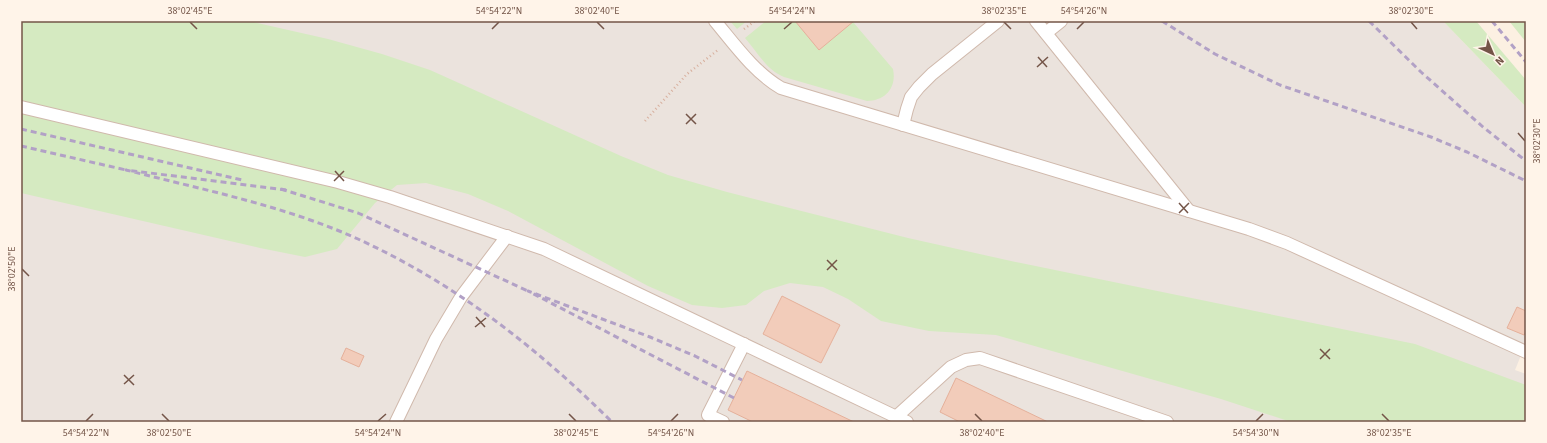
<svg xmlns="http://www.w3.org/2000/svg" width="1547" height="443" font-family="'Source Sans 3',sans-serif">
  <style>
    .industrial { fill: #ebe3dd }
    .green { fill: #d5eac1 }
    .building { fill: #f2ccba; stroke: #e5b09a }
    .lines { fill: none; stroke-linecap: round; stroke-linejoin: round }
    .lane-casing { stroke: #d0b9ac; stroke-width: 14 }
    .path { stroke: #d7af9d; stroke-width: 2.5; stroke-dasharray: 1 3; stroke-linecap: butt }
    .lane { stroke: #fff; stroke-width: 12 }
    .rail { stroke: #b2a1c6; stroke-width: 3; stroke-dasharray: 6 4; stroke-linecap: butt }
    .ticks { fill: none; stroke: #745548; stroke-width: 1.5 }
    .neatline { fill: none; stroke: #745548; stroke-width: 1.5 }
    .ticks-label { font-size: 10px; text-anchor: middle; fill: #745548 }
  </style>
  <rect width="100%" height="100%" fill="#fcf0e2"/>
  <polygon class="industrial" points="21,21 1443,21 1526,107 1526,343 1515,370 1526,374 1526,422 21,422"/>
  <g class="green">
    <polygon points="21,21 249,21 328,39 382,54 430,70 621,156 668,175 727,192 908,238 1011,261 1415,344 1526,385 1526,422 1291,422 1221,399 996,335 929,331 881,321 848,299 823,287 790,283 764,291 746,305 722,308 692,305 648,286 508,211 468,194 426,183 397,185 375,203 337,249 305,257 260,248 21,193"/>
    <polygon points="730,21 747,21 737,29"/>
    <path d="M766,21H795L819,50L853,22L893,69C897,88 885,101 867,101L784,77C767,70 757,52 745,38Z"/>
    <polygon points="1443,21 1476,21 1526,80 1526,107"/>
    <polygon points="1509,21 1526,21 1526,42"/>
  </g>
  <g class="building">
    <polygon points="795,21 854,21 819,50"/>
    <polygon points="782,296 840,325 821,363 763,334"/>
    <polygon points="1517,307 1526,311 1526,331 1524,335 1507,328"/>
    <polygon points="346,348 364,356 359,367 341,359"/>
    <polygon points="747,371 854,422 753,422 728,410"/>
    <polygon points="956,378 1048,422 960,422 940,412"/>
  </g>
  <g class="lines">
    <g class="lane-casing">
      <g id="lane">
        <path d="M715,21C735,45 754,72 781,88L1249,229L1287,243L1526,352"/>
        <polyline points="1036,21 1189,211"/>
        <polyline points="1046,33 1061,21"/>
        <polyline points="21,107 338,182 390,197 544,249 907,422"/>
        <polyline points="903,125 907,109 911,97 919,87 932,74 998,21"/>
        <polyline points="896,417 951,367 966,360 980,358 1167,422"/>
        <polyline points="396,422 436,339 461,297 507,236"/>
        <polyline points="723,422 708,415 744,344"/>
      </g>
    </g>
    <g class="path">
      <polyline points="744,29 755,21"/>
      <polyline points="645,121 687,74 718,50"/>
    </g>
    <use href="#lane" class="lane"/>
    <g class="rail">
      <polyline points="1162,21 1215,54 1280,85 1431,137 1467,152 1526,181"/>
      <polyline points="1369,21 1421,72 1483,127 1526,161"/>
      <polyline points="1492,21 1526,62"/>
      <polyline points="21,129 242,180"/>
      <polyline points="21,146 126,170"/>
      <polyline points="281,189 358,213 528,291"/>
      <path d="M286,190L126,170C204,190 285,206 358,239C456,284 536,347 612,422"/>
      <polyline points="734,398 528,291 650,337 695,356 742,380"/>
    </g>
  </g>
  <path class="ticks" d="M190,22L197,29M597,22L604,29M1004,22L1011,29M1411,22L1417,29M492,29L499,22M784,29L792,22M1077,29L1084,22M1038,57L1047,67M1037,67L1048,57M686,114L696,124M686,124L696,114M1518,133L1525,141M335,171L344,181M334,181L344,171M1179,203L1188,213M1179,213L1189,203M827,260L837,270M22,269L29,276M827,270L837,260M476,317L485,327M475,327L486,318M1320,349L1330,359M1320,359L1330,349M124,375L134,385M124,384L134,375M162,414L169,421M569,414L576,421M975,414L982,421M1382,414L1389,421M86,421L93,414M378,421L386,414M671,421L678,414M1256,421L1263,414"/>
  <rect width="1547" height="443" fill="none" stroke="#fff4e9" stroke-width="44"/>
  <g transform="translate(1493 54) rotate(136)" stroke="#fff4e9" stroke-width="3" paint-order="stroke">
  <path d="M0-3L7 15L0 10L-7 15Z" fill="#745548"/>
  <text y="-6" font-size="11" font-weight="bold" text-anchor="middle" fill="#745548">N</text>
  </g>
  <rect x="22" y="22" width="1503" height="399" class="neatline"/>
  <g class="ticks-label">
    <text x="190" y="14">38°02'45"E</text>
    <text x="499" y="14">54°54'22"N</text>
    <text x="597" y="14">38°02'40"E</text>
    <text x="792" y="14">54°54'24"N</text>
    <text x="1004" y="14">38°02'35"E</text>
    <text x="1084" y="14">54°54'26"N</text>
    <text x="1411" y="14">38°02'30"E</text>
    <text transform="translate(1536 141) rotate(-90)" y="4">38°02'30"E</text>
    <text transform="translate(11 269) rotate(-90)" y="4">38°02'50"E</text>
    <text x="86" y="436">54°54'22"N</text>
    <text x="169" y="436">38°02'50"E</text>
    <text x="378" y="436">54°54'24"N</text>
    <text x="576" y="436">38°02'45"E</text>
    <text x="671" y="436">54°54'26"N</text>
    <text x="982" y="436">38°02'40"E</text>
    <text x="1256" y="436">54°54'30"N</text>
    <text x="1389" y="436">38°02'35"E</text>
  </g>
</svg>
